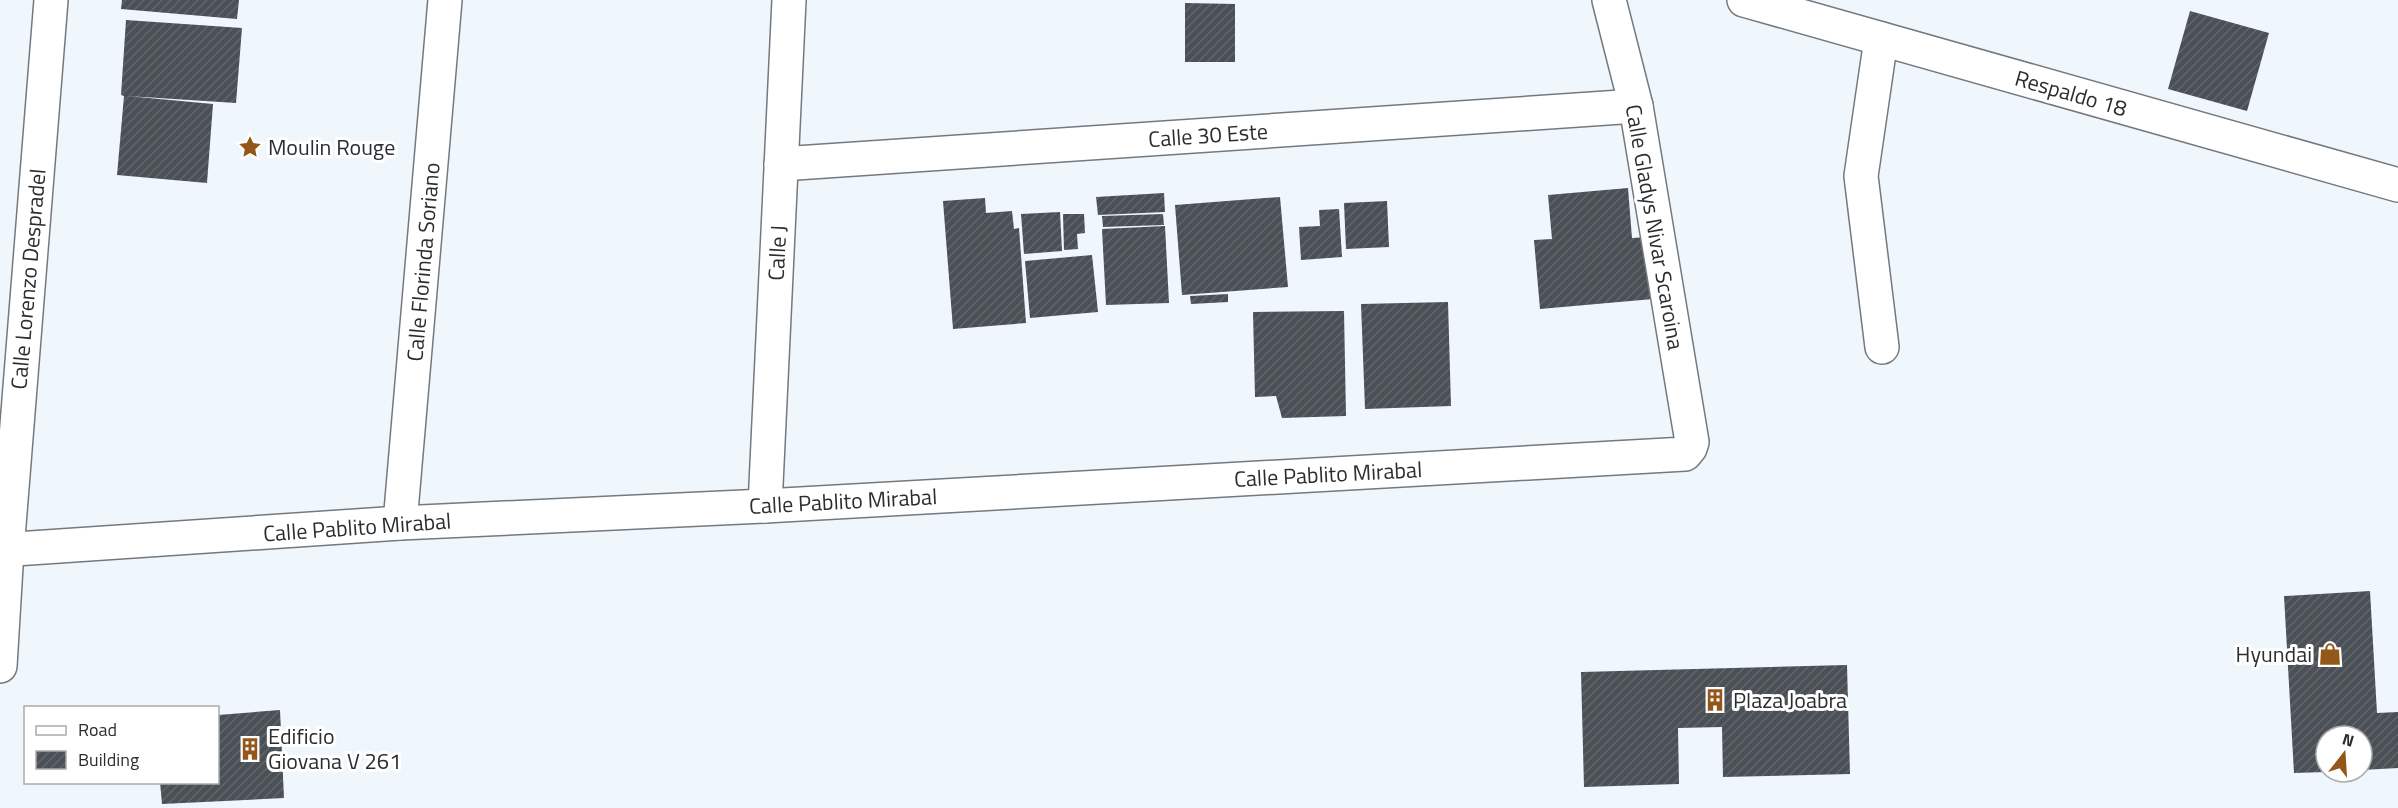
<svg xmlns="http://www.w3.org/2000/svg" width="2398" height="808" font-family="'Titillium Web',sans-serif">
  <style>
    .building { fill: url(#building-hatch) }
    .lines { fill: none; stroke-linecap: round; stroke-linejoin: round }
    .minor-casing { stroke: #73797e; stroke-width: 36 }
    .minor { stroke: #fff; stroke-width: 33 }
    .labels { text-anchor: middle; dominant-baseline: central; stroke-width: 6; stroke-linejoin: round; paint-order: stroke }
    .street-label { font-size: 22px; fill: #2b2e30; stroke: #fff }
    .poi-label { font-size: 22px; fill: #2b2e30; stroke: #fff; text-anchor: start }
  </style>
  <defs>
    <pattern id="building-hatch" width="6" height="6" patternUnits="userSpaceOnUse" patternTransform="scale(1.5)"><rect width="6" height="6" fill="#4a5055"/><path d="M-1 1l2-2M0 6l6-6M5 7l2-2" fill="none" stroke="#61666b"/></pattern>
  </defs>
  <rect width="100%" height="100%" fill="#f0f7fc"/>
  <g class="building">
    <polygon points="122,0 239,0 237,19 121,9"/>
    <polygon points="1185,3 1235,4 1235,62 1185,62"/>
    <polygon points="2190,11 2269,33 2247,111 2168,89"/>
    <polygon points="126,20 242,28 236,103 127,96 213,104 207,183 117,175 124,96 121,95"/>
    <polygon points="1628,188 1632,238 1648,237 1653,299 1540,309 1534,240 1552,239 1548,195"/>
    <polygon points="1164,193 1165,212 1098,215 1096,197"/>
    <polygon points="1280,197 1288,287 1182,295 1175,205"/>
    <polygon points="985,198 986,213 1012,211 1014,229 1019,228 1026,323 953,329 943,201"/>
    <polygon points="1387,201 1389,247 1346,249 1344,203"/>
    <polygon points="1339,209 1342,257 1301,260 1299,227 1320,226 1319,210"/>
    <polygon points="1060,212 1062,251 1024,254 1021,214"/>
    <polygon points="1063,214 1084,214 1085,233 1077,234 1078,249 1064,250"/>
    <polygon points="1163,214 1164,225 1103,227 1102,216"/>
    <polygon points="1165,226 1169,303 1106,305 1102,229"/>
    <polygon points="1092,255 1098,312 1030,318 1025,261"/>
    <polygon points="1228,294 1228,302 1191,304 1190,296"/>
    <polygon points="1448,302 1451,406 1365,409 1361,304"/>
    <polygon points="1344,311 1346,416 1282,418 1276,396 1255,397 1253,312"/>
    <polygon points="2370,591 2377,713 2398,712 2398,768 2362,770 2362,736 2326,736 2326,772 2294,773 2284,596"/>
    <polygon points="1847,665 1850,774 1723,777 1722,727 1678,728 1679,784 1584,787 1581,672"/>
    <polygon points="280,710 284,798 162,804 160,782 218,782 218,715"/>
  </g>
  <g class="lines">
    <g class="minor-casing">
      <g id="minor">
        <polyline points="1744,0 2398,185"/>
        <polyline points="1881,39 1861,176 1882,347"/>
        <polyline points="781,164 1636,106"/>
        <polyline points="765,506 789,0"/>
        <polyline points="400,523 445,0"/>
        <polyline points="0,550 400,523 765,506 1685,454 1690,448 1692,442 1636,106 1609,0"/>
        <polyline points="0,666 7,550 51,0"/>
      </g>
    </g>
    <use href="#minor" class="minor"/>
  </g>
  <defs>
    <g id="sight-bare" transform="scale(1.8)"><path d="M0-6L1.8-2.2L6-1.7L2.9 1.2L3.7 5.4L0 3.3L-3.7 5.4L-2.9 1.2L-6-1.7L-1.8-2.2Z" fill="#94571a" stroke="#fff" stroke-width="2.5" paint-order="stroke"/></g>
    <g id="shop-bare" transform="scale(1.8)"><path d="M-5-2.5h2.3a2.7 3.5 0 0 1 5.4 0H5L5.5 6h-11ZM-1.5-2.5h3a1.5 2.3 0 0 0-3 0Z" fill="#94571a" stroke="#fff" stroke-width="2.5" paint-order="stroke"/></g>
    <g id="building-bare" transform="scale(1.8)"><path d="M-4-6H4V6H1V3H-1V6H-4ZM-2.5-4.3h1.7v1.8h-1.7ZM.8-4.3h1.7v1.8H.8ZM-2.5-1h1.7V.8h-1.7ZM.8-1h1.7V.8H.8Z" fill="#94571a" stroke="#fff" stroke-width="2.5" paint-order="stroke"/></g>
  </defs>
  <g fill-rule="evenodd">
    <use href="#sight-bare" x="250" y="147"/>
    <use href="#shop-bare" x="2330" y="654"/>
    <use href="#building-bare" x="1715" y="700"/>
    <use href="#building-bare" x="250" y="749"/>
  </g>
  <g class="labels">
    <g class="street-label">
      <text transform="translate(2071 93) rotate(16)">Respaldo 18</text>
      <text transform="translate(1208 135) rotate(-4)">Calle 30 Este</text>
      <text transform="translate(1655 227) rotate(80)">Calle Gladys Nivar Scaroina</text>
      <text transform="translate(777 253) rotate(-87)">Calle J</text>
      <text transform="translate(423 262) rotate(-85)">Calle Florinda Soriano</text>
      <text transform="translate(28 279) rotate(-85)">Calle Lorenzo Despradel</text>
      <text transform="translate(1328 474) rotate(-3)">Calle Pablito Mirabal</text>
      <text transform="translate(843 501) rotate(-3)">Calle Pablito Mirabal</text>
      <text transform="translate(357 527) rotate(-4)">Calle Pablito Mirabal</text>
    </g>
    <g class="poi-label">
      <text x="268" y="147">Moulin Rouge</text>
      <text x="2312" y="654" text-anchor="end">Hyundai</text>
      <text x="1733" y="700">Plaza Joabra</text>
      <text x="268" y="736">Edificio<tspan x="268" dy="25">Giovana V 261</tspan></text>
    </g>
  </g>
  <rect x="24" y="706" width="195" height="78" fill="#ffffff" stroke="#aaabac" stroke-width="1.5"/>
  <rect x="36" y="726" width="30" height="9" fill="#ffffff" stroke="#aaabac" stroke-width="1.5"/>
  <text x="78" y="736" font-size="18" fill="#2b2e30">Road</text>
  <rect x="36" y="751" width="30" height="18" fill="url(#building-hatch)" stroke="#aaabac" stroke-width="1.5"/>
  <text x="78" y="766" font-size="18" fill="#2b2e30">Building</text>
  <g transform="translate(2344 754) rotate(17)"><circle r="28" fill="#ffffff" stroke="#aaabac" stroke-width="1.5"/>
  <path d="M0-4.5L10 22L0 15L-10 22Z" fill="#94571a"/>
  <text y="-9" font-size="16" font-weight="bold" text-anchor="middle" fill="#2b2e30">N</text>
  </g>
</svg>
